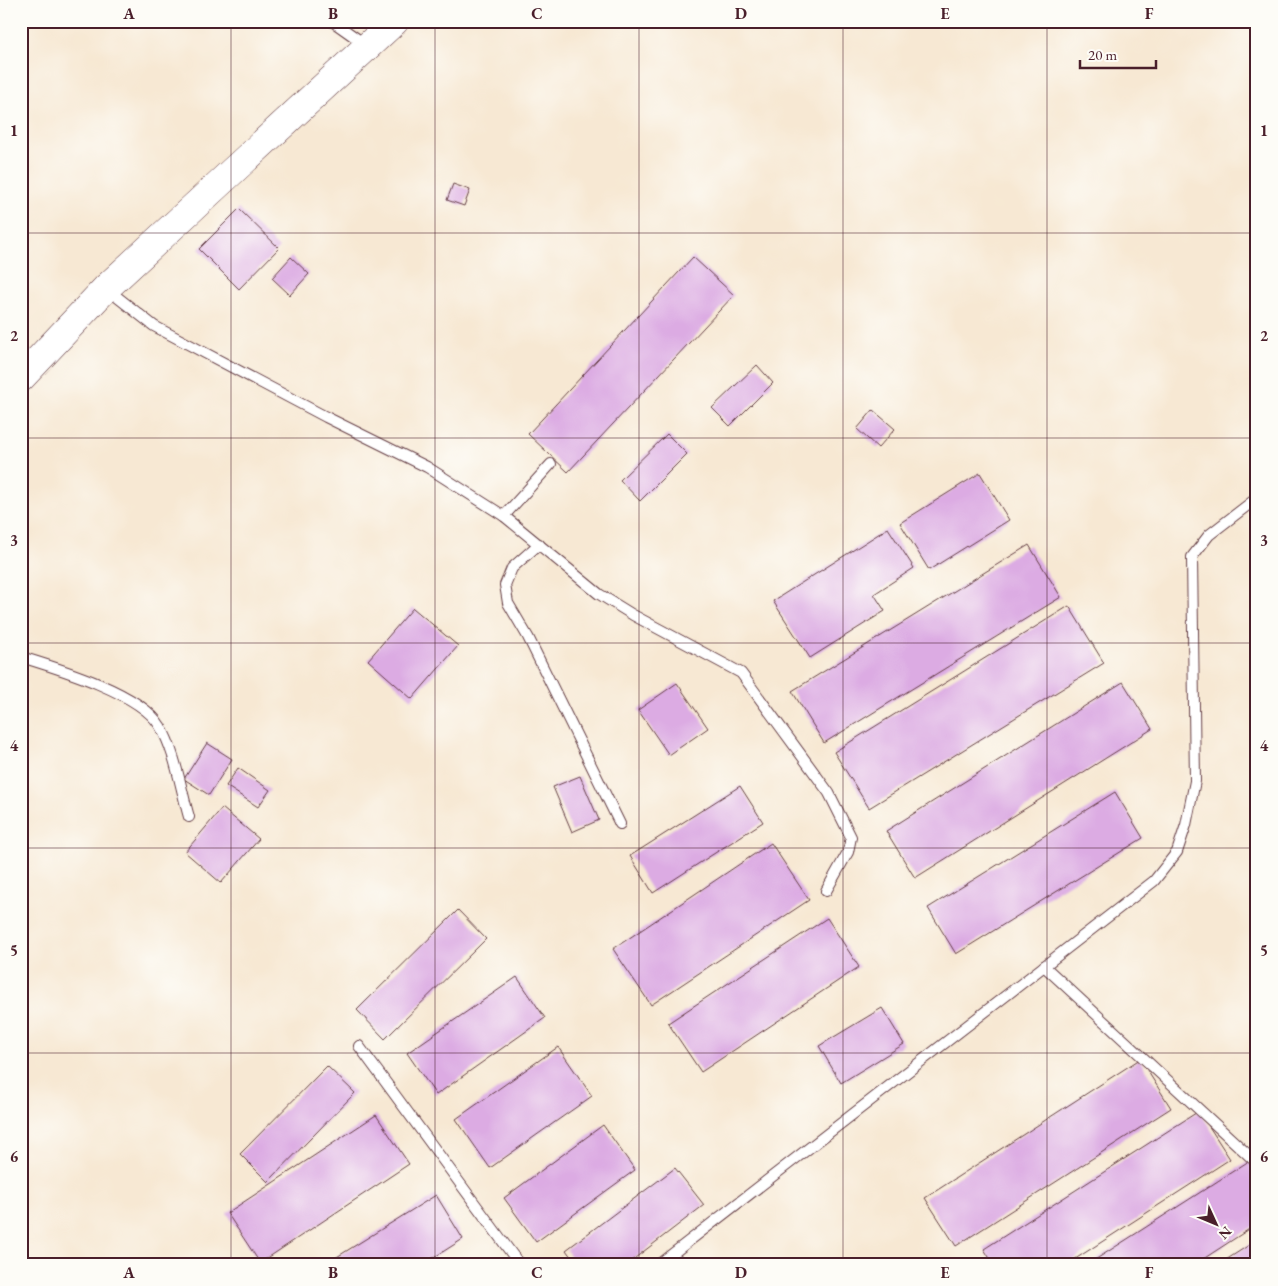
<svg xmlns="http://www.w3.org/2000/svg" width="1278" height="1286" font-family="'EB Garamond',serif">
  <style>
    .building { fill: #dcabe3 }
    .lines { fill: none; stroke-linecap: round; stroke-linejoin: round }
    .lane-casing { stroke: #643d44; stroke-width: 12 }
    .secondary-casing { stroke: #643d44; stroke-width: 29 }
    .lane { stroke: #fff; stroke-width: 10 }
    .secondary { stroke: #fff; stroke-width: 28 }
    .grid { fill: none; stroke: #4a1f2b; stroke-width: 1; stroke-opacity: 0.55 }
    .neatline { fill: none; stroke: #4a1f2b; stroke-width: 2 }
    .grid-label { font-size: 16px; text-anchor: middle; font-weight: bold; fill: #4a1f2b }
  </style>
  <rect width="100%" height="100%" fill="#fdfcf7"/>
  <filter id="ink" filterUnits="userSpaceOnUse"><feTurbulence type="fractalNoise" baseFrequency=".02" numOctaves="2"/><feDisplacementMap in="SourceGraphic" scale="10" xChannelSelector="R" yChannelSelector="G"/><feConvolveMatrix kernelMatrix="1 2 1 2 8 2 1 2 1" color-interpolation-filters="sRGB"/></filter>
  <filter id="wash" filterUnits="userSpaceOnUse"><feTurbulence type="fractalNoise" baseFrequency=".0096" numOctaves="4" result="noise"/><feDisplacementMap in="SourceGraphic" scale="20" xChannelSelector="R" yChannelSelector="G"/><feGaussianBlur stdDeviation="1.12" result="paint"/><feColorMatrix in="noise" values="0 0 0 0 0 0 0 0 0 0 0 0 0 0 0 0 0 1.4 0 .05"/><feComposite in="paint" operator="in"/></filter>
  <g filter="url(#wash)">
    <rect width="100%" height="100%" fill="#f7e8d3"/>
    <g id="blocks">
      <g class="building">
        <polygon points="453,184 470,190 464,206 447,200"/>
        <polygon points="239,209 279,248 239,289 199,249"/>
        <polygon points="291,257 309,274 290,295 272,278"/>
        <polygon points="693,257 734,295 568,472 528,434"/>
        <polygon points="757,365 773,383 730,426 712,408"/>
        <polygon points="873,410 895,429 878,448 857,429"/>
        <polygon points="667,434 687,454 640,501 620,480"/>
        <polygon points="980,473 1009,520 929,570 900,523"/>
        <polygon points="888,528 914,568 874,594 885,611 810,658 773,601"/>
        <polygon points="1029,545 1061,597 824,743 792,691"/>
        <polygon points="1069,606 1104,663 869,808 834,752"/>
        <polygon points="413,608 458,646 412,699 368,660"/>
        <polygon points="1123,682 1152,729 915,878 886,831"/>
        <polygon points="677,683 708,728 669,755 638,710"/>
        <polygon points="207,743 232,759 209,795 184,779"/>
        <polygon points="238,768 270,790 258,807 226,786"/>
        <polygon points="580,776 599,820 572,832 553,787"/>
        <polygon points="740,786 763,822 653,893 630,856"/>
        <polygon points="1115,792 1143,838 956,954 928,908"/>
        <polygon points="222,808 259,839 221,883 185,852"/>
        <polygon points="771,843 809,900 651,1005 613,949"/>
        <polygon points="458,910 486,939 385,1039 357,1010"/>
        <polygon points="827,918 859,967 701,1072 668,1023"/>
        <polygon points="517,977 545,1018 436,1095 407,1053"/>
        <polygon points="882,1008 904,1044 841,1083 819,1046"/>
        <polygon points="558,1047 592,1096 490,1168 456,1119"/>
        <polygon points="1140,1059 1171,1108 956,1246 925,1198"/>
        <polygon points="327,1066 355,1093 268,1182 240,1154"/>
        <polygon points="1199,1111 1230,1159 1066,1265 994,1265 984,1249"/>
        <polygon points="376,1115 409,1164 260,1263 227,1213"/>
        <polygon points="603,1125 635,1170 536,1242 504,1198"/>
        <polygon points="1249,1161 1257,1174 1257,1224 1194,1265 1087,1265"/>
        <polygon points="675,1168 704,1205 626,1265 577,1265 566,1250"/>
        <polygon points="436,1195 463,1239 422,1265 324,1265"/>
        <polygon points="1257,1240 1257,1265 1218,1265"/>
      </g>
    </g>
  </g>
  <g filter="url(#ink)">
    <use href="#blocks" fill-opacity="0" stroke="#643d44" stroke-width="1"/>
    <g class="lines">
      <g class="lane-casing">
        <g id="lane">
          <polyline points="332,21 366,45"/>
          <polyline points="107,289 154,326 326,417 427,467 504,516 599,594 633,615 741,673 829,793 851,837 848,852 826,891"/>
          <polyline points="504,516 551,464"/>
          <polyline points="539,544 512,568 505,585 508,603 528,637 620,824"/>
          <path d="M21,657C57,668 141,693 160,726C175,750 181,790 189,817"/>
          <polyline points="1044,966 1257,1163"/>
          <polyline points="359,1046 520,1265"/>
          <polyline points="658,1265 1154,881 1177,852 1186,825 1195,781 1192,557 1209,535 1257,498"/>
        </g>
      </g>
      <g class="secondary-casing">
        <polyline id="secondary" points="21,378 106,288 395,21"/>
      </g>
      <use href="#lane" class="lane"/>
      <use href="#secondary" class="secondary"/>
    </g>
  </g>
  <path class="grid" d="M231,21V1265M435,21V1265M639,21V1265M843,21V1265M1047,21V1265M21,233H1257M21,438H1257M21,643H1257M21,848H1257M21,1053H1257"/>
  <rect width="1278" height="1286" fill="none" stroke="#fdfcf7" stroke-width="55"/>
  <g transform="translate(1216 1224) rotate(134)" stroke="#fdfcf7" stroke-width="4" paint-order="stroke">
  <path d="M0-4L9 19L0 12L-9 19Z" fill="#4a1f2b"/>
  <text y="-8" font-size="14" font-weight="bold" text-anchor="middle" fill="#4a1f2b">N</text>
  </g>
  <path d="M1080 60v8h76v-8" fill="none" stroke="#4a1f2b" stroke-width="2.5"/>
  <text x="1088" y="60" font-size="15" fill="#4a1f2b" stroke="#fdfcf7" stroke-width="4" paint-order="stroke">20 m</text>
  <rect x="28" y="28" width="1222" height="1230" class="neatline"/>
  <g class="grid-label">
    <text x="129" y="19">A</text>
    <text x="333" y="19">B</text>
    <text x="537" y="19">C</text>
    <text x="741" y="19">D</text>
    <text x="945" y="19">E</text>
    <text x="1149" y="19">F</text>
    <text x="14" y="136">1</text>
    <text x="1264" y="136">1</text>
    <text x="14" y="341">2</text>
    <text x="1264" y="341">2</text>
    <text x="14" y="546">3</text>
    <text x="1264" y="546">3</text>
    <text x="14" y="751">4</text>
    <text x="1264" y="751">4</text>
    <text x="14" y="956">5</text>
    <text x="1264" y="956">5</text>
    <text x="14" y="1162">6</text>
    <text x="1264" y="1162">6</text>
    <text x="129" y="1278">A</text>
    <text x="333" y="1278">B</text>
    <text x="537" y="1278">C</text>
    <text x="741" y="1278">D</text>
    <text x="945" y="1278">E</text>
    <text x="1149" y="1278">F</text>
  </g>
</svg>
